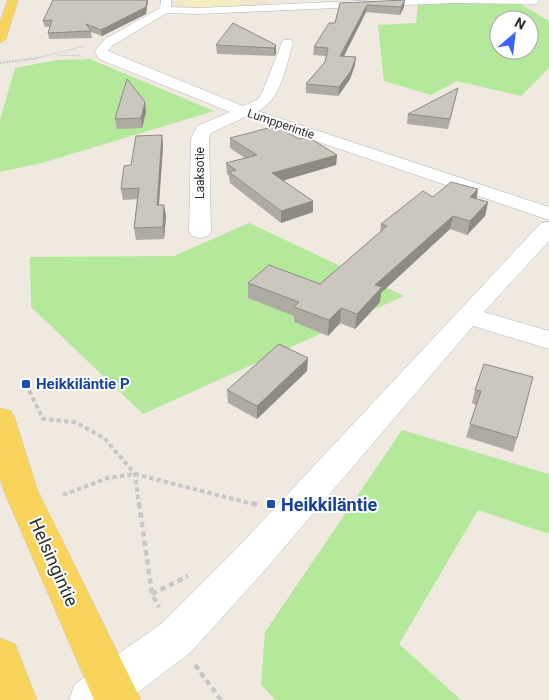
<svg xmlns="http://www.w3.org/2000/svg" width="549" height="700" font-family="Roboto,sans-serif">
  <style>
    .education { fill: #f1e6cf }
    .green { fill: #b4e89a; fill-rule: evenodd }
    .sand { fill: #f5edc2 }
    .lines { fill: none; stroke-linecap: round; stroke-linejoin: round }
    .minor-casing { stroke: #b3b6c1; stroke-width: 1 }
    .major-casing { stroke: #c8c8c8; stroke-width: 1 }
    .path-far3 { stroke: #c8c8c8; stroke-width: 1; stroke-dasharray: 2 1; stroke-linecap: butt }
    .path-far2 { stroke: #c8c8c8; stroke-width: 2; stroke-dasharray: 2 1; stroke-linecap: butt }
    .path-far1 { stroke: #c8c8c8; stroke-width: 4; stroke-dasharray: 4.5 3; stroke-linecap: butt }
    .path { stroke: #c8c8c8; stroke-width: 4.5; stroke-dasharray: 5.5 4; stroke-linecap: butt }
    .minor { fill: #fff; fill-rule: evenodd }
    .major { fill: #f9d45b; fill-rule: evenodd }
    .wall { fill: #afaba3 }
    .shaded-wall { fill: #8e8b85 }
    .building { fill: #cbc7be; stroke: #8e8b85 }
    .transit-dot { fill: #1a4fb4; stroke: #fff; stroke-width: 2 }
    .labels { text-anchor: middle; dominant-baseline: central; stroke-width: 4; stroke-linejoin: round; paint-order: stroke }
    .far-street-label { font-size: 12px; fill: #2d2d2d; stroke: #fff }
    .transit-label { font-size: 15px; font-weight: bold; fill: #164399; stroke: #fff; text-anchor: start }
    .near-transit-label { font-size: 18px; font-weight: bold; fill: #164399; stroke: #fff; text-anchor: start }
    .near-street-label { font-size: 18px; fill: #2d2d2d; stroke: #fff }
  </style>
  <rect width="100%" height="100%" fill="#efe9e0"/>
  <polygon class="education" points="177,0 269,0 270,9 180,9 175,7 174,2"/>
  <g class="green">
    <path d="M463,2L519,3L549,21V68L521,96L457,81L431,95L384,81L378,25L416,23L418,4ZM499,20H529V50H499Z"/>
    <polygon points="90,59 214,111 42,163 0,172 0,120 15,68 57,60"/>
    <polygon points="249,223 404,296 143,414 31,307 30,257 174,256"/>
    <polygon points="402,430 549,474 549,534 478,510 399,644 461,700 276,700 261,685 265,632"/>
  </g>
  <polygon class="sand" points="185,0 242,0 239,7 200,8 185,5"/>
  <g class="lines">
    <g class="minor-casing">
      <g id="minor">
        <path d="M161,0H171V7L198,8L378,0H539L538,3L534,4L452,3L198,14L167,13L113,45L108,51L243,106L257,100L262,93L283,40H291L293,43C286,66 281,100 258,111L549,207V220L245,117L211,133L209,139L211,231L208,236L200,238L192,236L189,231L191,139L197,126L230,112L99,59L95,51L105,39L160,8Z"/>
        <polygon points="549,222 549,241 484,312 549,331 549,349 473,326 265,570 191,652 128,700 69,700 75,684 161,624 239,546 541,223"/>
      </g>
    </g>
    <g class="major-casing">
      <g id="major">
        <polygon points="8,0 18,0 6,39 0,43 0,22"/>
        <polygon points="0,408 11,411 15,419 37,489 141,700 94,700 3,489 0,478"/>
        <polygon points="0,638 15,644 37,700 0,700"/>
      </g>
    </g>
    <g class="path-far3">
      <polyline points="57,55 83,56"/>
      <polyline points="33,59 85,46"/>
    </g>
    <polyline class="path-far2" points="0,63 38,58"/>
    <g class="path-far1">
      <polyline points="26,384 43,419 75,422 104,438 135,474 139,505"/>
      <polyline points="63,495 108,478 135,474 257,505"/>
    </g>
    <g class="path">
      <polyline points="139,503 152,594 159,607"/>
      <polyline points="252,503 258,505"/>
      <polyline points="152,594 188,576"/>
      <polyline points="195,665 221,700"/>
    </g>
    <use href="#minor" class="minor"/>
    <use href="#major" class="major"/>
  </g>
  <g class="wall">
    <polygon points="53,0 148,0 146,14 102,36 91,32 92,38 49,39 48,33 50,27 45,27 43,21"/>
    <polygon points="340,3 404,7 400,15 366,12 344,56 355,65 350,79 338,96 306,93 306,84 325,62 326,56 313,55 314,47 335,23"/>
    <polygon points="216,45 276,45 276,54 274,56 217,54"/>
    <polygon points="456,97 448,129 407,124 408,114"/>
    <polygon points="145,102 146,112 142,128 117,129 115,119"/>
    <polygon points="162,135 163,146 159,205 164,205 166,216 164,239 136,240 134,228 137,199 123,200 121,189 131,165"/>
    <polygon points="230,138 299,139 337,155 336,165 284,180 313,212 281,223 230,183 229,176 227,174 226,163 245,158 230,148"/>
    <polygon points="433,197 476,199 488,202 485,216 467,235 450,229 381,293 380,302 355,329 340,323 328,336 294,322 294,316 248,298 248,283 320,284 380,232 381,224"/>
    <polygon points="484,364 517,438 513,452 466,437 476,405 472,403 475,390"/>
    <polygon points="307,371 257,419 228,403 227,390"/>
  </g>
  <g class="shaded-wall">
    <polygon points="147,0 148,0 146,14 102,36 101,30"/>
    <polygon points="405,0 404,7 400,15 401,7"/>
    <polygon points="367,5 366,12 340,64 340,56"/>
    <polygon points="276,45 276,54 274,56 274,48"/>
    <polygon points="356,57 355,65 350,79 338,96 339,87"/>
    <polygon points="145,102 146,112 142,128 141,118"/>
    <polygon points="162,135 163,146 158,216 157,205"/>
    <polygon points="337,155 336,165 272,184 272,173"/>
    <polygon points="478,189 476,203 470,197"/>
    <polygon points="313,201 313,212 281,223 281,211"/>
    <polygon points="488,202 485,216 467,235 470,221"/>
    <polygon points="164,205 166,216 164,239 163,227"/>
    <polygon points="453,216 450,229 381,293 380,302 355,329 357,314 375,285"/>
    <polygon points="341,308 340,323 328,336 329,320"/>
    <polygon points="308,358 307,371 257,419 257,406"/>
  </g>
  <g class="building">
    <polygon points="53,0 147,0 146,7 101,30 86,24 91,31 48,33 52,20 43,21"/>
    <polygon points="405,0 401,7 367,5 340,56 356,57 351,71 339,87 306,84 325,62 328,48 314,47 329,23 335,23 340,3"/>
    <polygon points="233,23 276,45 274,48 216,45"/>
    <polygon points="127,79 145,102 141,118 115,119"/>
    <polygon points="458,88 450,119 408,114"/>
    <polygon points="276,126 299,139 308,137 337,155 272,173 313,201 281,211 229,172 236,170 226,163 257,155 230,138"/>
    <polygon points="162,135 157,205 164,205 163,227 134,228 139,188 121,189 124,166 131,165 136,136"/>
    <polygon points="451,182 478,189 470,197 488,202 470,221 453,216 375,285 382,287 357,314 341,308 329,320 294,307 299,302 248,283 269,265 320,284 387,226 381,224 423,191 433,197"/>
    <polygon points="279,344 308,358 257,406 227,390"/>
    <polygon points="484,364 533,377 517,438 470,424 481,391 475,390"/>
  </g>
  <g class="transit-dot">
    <rect x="21" y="379" width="10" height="10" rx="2.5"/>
    <rect x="266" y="499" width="10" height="10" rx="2.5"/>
  </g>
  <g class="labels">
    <g class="far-street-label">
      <text transform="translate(281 124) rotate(19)">Lumpperintie</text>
      <text transform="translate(200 173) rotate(-90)">Laaksotie</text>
    </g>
    <g class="transit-label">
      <text x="36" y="384">Heikkiläntie P</text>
    </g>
    <g class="near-transit-label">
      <text x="281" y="504">Heikkiläntie</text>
    </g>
    <g class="near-street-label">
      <text transform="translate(54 562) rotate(66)">Helsingintie</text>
    </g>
  </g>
  <g transform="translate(514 35) rotate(28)"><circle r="24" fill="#ffffff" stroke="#ababab"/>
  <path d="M0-4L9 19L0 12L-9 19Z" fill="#3d61ff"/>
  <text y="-8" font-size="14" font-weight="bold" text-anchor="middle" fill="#2d2d2d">N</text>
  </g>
</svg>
